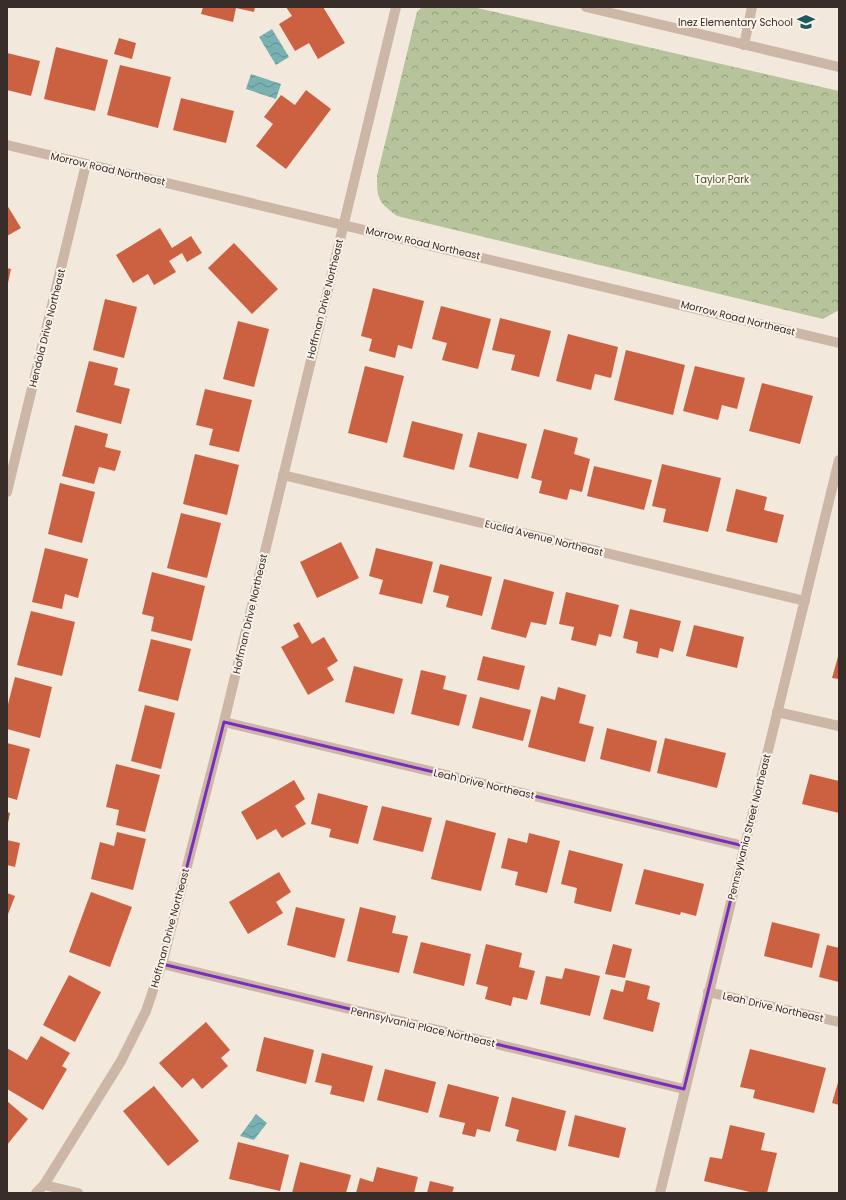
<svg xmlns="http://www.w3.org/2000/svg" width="846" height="1200" font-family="Poppins,sans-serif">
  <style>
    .park { fill: url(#park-crowns) }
    .water { fill: url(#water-waves) }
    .building { fill: #cc6142 }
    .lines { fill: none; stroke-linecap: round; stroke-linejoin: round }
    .minor { stroke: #ccb7a7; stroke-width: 10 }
    .marked { fill: none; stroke: #7b2cbf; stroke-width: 3; stroke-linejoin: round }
    .labels { text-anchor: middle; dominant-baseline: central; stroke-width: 4; stroke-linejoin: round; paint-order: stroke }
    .poi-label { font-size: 10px; fill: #382d28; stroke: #fbf2e9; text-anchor: end }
    .street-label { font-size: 10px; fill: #382d28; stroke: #fbf2e9 }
    .park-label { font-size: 10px; fill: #48582a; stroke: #fbf2e9 }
  </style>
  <defs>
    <pattern id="park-crowns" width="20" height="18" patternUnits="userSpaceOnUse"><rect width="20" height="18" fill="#b6c39b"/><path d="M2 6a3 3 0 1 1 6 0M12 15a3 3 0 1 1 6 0" fill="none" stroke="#959f7e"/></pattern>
    <pattern id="water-waves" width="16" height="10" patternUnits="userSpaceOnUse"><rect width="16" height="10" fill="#79b1b2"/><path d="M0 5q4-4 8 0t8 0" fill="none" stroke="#649091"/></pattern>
  </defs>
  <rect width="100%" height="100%" fill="#f3e8dc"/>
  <path class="park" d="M422,7H473L839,91V310L823,319L397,216C378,202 377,199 377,176L417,12Z"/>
  <g class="water">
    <polygon points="272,29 289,57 276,65 259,37"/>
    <polygon points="251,74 281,84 276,99 246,89"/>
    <polygon points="256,1114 267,1123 254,1140 240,1136"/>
  </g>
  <g class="building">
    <polygon points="203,7 255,7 254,12 236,8 233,22 201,14"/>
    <polygon points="286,7 323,7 345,43 318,59 309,43 295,51 279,24 292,16"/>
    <polygon points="119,38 136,43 132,59 114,54"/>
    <polygon points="56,47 108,60 95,111 44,99"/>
    <polygon points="7,53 40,61 31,96 7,90"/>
    <polygon points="120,65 171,77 158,128 107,115"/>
    <polygon points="306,90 331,109 286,169 256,146 273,124 264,117 281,95 295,105"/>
    <polygon points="181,98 234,111 226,143 173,130"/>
    <polygon points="7,205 21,228 7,236"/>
    <polygon points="160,228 172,248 191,236 202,253 187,262 182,253 169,261 176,272 154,285 148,274 133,283 116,255"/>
    <polygon points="234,243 278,289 252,314 208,268"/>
    <polygon points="7,268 11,269 8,283 7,283"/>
    <polygon points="373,288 424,301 412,349 398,345 395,358 369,351 372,339 361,336"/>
    <polygon points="105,299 137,307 124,358 93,350"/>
    <polygon points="441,306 491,319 478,369 442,360 447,343 432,339"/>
    <polygon points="500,318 551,331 539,377 511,370 515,355 492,350"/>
    <polygon points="238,321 269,329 254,387 223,379"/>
    <polygon points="568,334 618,347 611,378 595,374 591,390 556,381"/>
    <polygon points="626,350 685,365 673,415 614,400"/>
    <polygon points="89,361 118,368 114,385 130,389 121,424 76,412"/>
    <polygon points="365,366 404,376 387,443 348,433"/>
    <polygon points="695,366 745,378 737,409 722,405 718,420 683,411"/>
    <polygon points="762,383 813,396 800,444 749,431"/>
    <polygon points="205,389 252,400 239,452 209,445 213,429 196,425"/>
    <polygon points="412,421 463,434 454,470 403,457"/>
    <polygon points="75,425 108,434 105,447 121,451 115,471 99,467 94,484 62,476"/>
    <polygon points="544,429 578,438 574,454 590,459 582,492 570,489 567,500 539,493 542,481 531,478"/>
    <polygon points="478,432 527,444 518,479 469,467"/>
    <polygon points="195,454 239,465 227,515 183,504"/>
    <polygon points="662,464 721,478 708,532 663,522 666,509 652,506"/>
    <polygon points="594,466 652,480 644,510 587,496"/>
    <polygon points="60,483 95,492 82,543 48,534"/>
    <polygon points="736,489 767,497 764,510 784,515 777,543 726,531"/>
    <polygon points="181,513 221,523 207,578 167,568"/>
    <polygon points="341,542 359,578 317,598 300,562"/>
    <polygon points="45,548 88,559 78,598 65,594 62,609 32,602"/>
    <polygon points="376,548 433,562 422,604 379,594 383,580 369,576"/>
    <polygon points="440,564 492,577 482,616 446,607 449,596 433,592"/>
    <polygon points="152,572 205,586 192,641 151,631 154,617 142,614"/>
    <polygon points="504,579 554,592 546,625 531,622 526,638 491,629"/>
    <polygon points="566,592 619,605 611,637 599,634 596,646 571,640 574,627 559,624"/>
    <polygon points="630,609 681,621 673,652 660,648 658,658 636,653 638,642 623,638"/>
    <polygon points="31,611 75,622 62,676 17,665"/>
    <polygon points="299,622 312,644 324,637 338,661 327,668 334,680 308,695 281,647 299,637 293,625"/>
    <polygon points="694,625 744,637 737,668 686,656"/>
    <polygon points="151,639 191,649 178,701 138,691"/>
    <polygon points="839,653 839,679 832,678"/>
    <polygon points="483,656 525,666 519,690 477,680"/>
    <polygon points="354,666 403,679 394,714 345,702"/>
    <polygon points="421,670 446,676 443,689 467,695 459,726 411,714"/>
    <polygon points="15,677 52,687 40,738 7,729 7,708"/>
    <polygon points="558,687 586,695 579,723 594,727 585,762 528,747 541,696 555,700"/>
    <polygon points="480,697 531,710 523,741 472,728"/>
    <polygon points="145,705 175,713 161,769 131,761"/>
    <polygon points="607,728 657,741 650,772 600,759"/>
    <polygon points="665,738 726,753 717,788 657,773"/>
    <polygon points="7,743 30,749 17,800 7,797"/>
    <polygon points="116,764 160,775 145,832 116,825 119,810 106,807"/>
    <polygon points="810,774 839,781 839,813 802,804"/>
    <polygon points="294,780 305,799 295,806 306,824 282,838 276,829 257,840 241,812"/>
    <polygon points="318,793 368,806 358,844 329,837 331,829 311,824"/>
    <polygon points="382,806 432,818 423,852 373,840"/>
    <polygon points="7,812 10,813 8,823 7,823"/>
    <polygon points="446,820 496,833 481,891 431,879"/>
    <polygon points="117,832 146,839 133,890 91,879 100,842 114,846"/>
    <polygon points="529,833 560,841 547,893 515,885 518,872 501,868 508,838 527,843"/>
    <polygon points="7,840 20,843 15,867 7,865"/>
    <polygon points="569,850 623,864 611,912 574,903 577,888 561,884"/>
    <polygon points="644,869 704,884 696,916 681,912 680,915 635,904"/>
    <polygon points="279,872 291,892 276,902 283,913 248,934 229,902"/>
    <polygon points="91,892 132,907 110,967 69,952"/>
    <polygon points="7,893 15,896 7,917"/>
    <polygon points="296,907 345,919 335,958 287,945"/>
    <polygon points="360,907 396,916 392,933 408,936 399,973 347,961"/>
    <polygon points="772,922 820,934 812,968 764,956"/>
    <polygon points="421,942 471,954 464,986 413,973"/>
    <polygon points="486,944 522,953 519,967 535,971 527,1000 513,997 511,1006 485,999 488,987 476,984"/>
    <polygon points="613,944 632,949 625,978 605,974"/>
    <polygon points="827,945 839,948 839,982 819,977"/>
    <polygon points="565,968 600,976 590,1016 540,1004 546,976 562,979"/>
    <polygon points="69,975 101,992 75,1042 43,1025"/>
    <polygon points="626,980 650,986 647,999 660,1003 653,1032 603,1019 611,989 623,992"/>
    <polygon points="206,1022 230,1050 221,1058 228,1066 202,1089 193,1078 182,1088 159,1063"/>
    <polygon points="41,1036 70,1053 62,1066 67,1069 43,1110 7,1089 7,1048 27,1060"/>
    <polygon points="264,1037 314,1050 306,1084 256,1071"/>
    <polygon points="750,1049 826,1068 814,1113 753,1098 755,1090 740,1087"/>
    <polygon points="322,1053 373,1066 364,1102 330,1094 332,1086 315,1082"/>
    <polygon points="385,1069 436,1082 428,1113 377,1100"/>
    <polygon points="839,1079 839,1105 832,1103"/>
    <polygon points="448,1084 499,1097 490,1132 477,1129 475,1137 462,1134 465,1123 439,1117"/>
    <polygon points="154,1086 199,1141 168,1166 123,1111"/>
    <polygon points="512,1097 566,1111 556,1151 516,1141 519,1130 505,1126"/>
    <polygon points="7,1101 28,1119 7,1145"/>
    <polygon points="575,1115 626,1128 619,1158 568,1146"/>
    <polygon points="730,1125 765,1133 761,1150 777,1153 767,1193 754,1193 704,1181 710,1157 722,1159"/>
    <polygon points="238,1142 289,1155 280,1191 229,1179"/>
    <polygon points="300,1162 351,1175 346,1193 292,1193"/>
    <polygon points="377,1167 418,1177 414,1193 356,1193 360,1178 373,1182"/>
    <polygon points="430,1181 454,1187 452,1193 427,1193"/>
  </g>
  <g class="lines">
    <g class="minor">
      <polyline points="586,7 839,67"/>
      <polyline points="744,45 752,7"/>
      <polyline points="7,145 839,343"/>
      <polyline points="283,475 805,601"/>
      <polyline points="7,492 86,164"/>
      <polyline points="777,712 839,726"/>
      <polyline points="224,722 744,846"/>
      <polyline points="162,964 684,1089"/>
      <polyline points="708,992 839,1022"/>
      <polyline points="44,1185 78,1193"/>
      <polyline points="36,1193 44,1185 121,1061 146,1011 162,964 224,722 396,7"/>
      <polyline points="660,1193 839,460"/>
    </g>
  </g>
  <path class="marked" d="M224,722L744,846L684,1089L162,964Z"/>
  <defs>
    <g id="school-bare" transform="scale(1.38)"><path d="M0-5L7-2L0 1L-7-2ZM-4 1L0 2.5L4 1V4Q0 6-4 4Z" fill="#1b595c" stroke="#fbf2e9" stroke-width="2.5" paint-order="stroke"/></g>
  </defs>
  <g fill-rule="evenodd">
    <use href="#school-bare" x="806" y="22"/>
  </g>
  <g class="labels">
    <g class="poi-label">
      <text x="793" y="22">Inez Elementary School</text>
    </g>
    <g class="street-label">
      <text transform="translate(108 169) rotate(13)">Morrow Road Northeast</text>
      <text transform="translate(423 243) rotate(13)">Morrow Road Northeast</text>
      <text transform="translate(325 299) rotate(-76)">Hoffman Drive Northeast</text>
      <text transform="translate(738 318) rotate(14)">Morrow Road Northeast</text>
      <text transform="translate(47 328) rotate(-76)">Hendola Drive Northeast</text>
      <text transform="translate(544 538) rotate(14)">Euclid Avenue Northeast</text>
      <text transform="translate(250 614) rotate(-77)">Hoffman Drive Northeast</text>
      <text transform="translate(484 784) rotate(13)">Leah Drive Northeast</text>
      <text transform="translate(749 827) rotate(-76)">Pennsylvania Street Northeast</text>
      <text transform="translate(170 928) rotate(-75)">Hoffman Drive Northeast</text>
      <text transform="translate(773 1007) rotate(13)">Leah Drive Northeast</text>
      <text transform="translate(423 1027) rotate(13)">Pennsylvania Place Northeast</text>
    </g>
    <g class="park-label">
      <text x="722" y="179">Taylor Park</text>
    </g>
  </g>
  <rect width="846" height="1200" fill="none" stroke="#382d28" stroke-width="16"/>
</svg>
